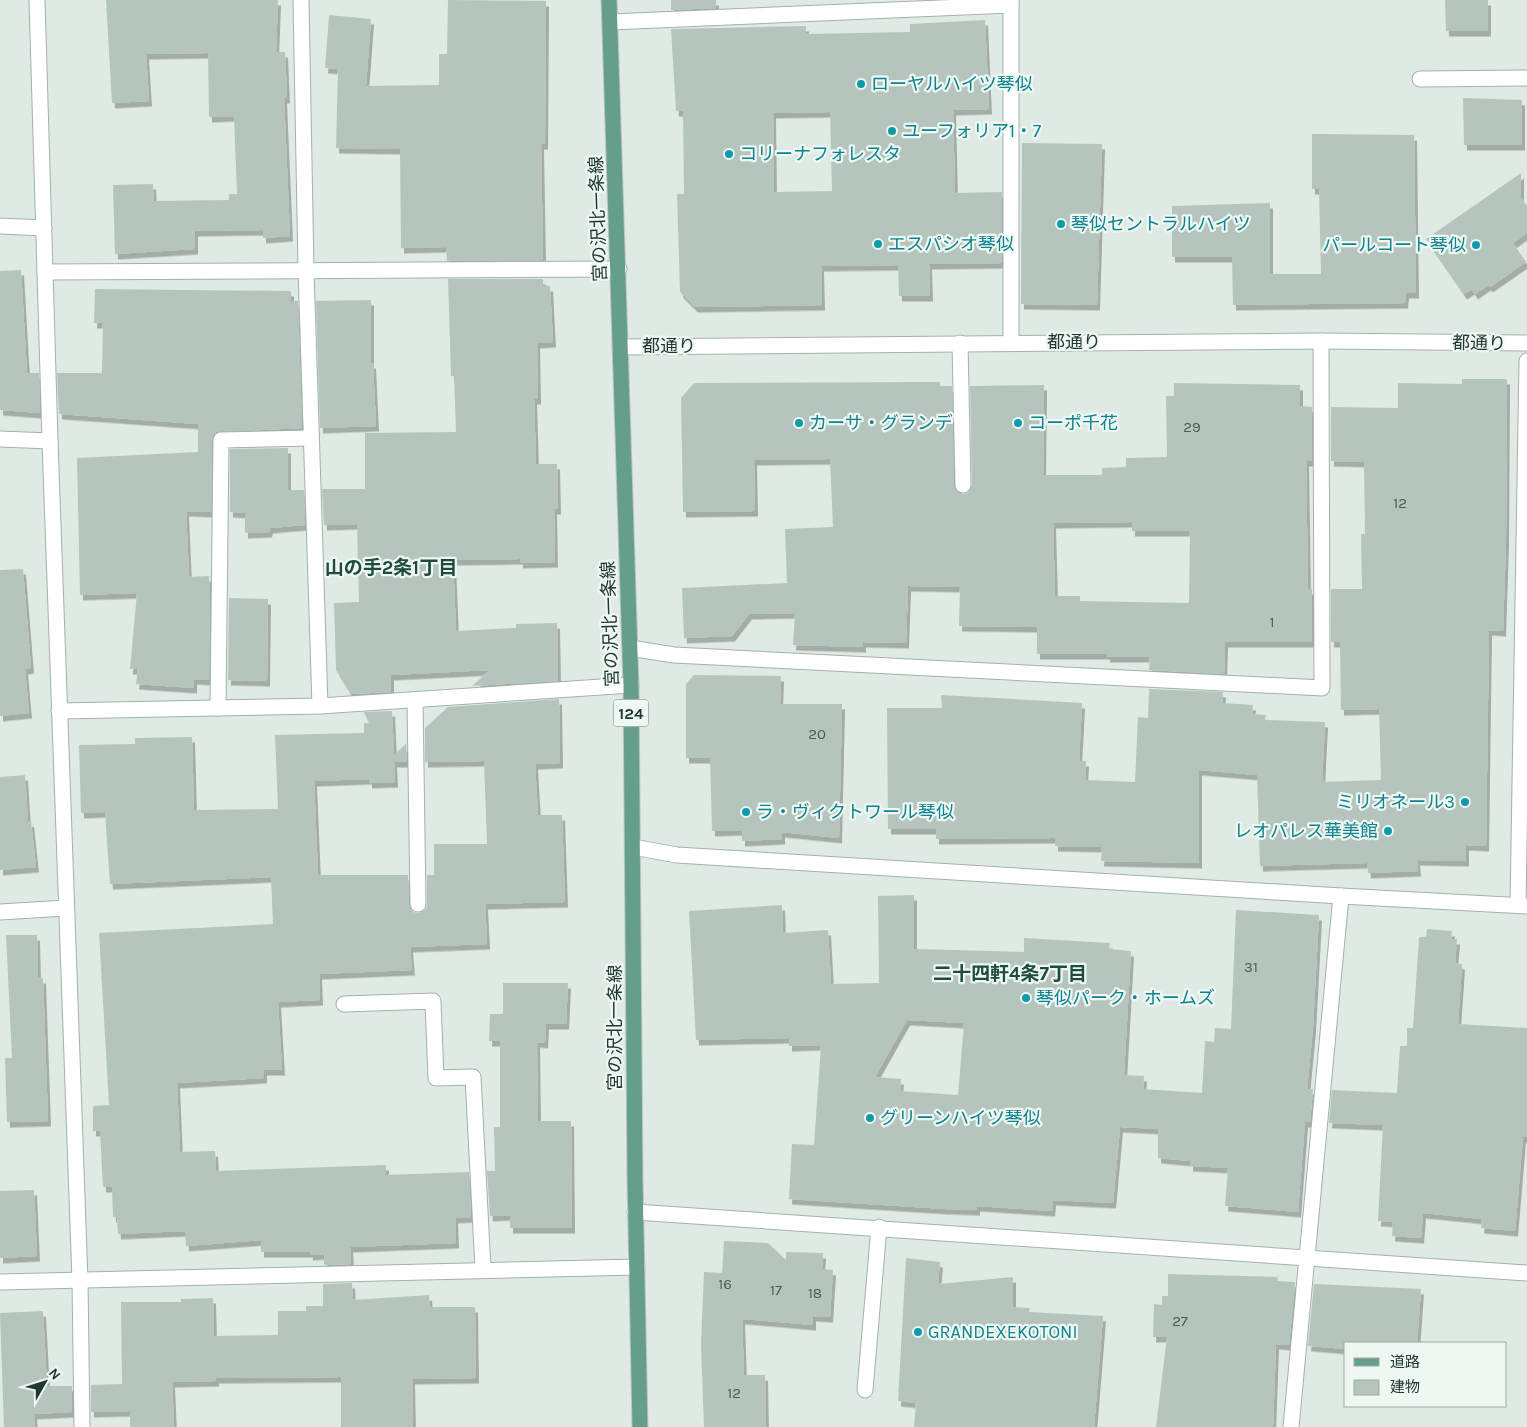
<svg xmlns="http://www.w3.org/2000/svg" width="1527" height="1427" font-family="Karla,'Noto Sans JP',sans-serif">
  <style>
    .building { fill: #b5c5bd; fill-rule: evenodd; filter: url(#shadow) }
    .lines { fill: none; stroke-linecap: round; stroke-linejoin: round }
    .service-casing { stroke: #a2b2ab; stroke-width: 17 }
    .minor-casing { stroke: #a2b2ab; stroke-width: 17 }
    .tertiary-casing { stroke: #a2b2ab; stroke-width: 17 }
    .primary-casing { stroke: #bcc4c1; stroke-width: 17 }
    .service { stroke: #fff; stroke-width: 15 }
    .minor { stroke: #fff; stroke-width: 15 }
    .tertiary { stroke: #fff; stroke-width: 15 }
    .primary { stroke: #659f8c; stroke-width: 15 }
    .culture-dot { fill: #0f9aa8; stroke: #eff7f3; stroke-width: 2 }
    .labels { text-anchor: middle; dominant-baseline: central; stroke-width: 4.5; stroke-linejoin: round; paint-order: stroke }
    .number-label { font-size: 15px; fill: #465d54 }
    .shield { fill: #eff7f3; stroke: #5f736b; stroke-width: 1 }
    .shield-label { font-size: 16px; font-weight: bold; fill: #213a31 }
    .culture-label { font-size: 18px; fill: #0d838f; stroke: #eff7f3; text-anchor: start }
    .street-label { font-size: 18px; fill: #213a31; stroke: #eff7f3 }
    .neighbourhood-label { font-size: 19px; font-weight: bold; fill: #1d4b3d; stroke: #eff7f3 }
  </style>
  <defs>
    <filter id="shadow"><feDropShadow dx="3" dy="5.5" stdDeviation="0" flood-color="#0004"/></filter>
  </defs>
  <rect width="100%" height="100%" fill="#dfeae4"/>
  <g class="building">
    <polygon points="106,0 278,0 276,52 285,52 287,98 284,98 290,236 263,238 263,230 195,231 195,249 115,254 113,185 153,184 154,201 229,200 229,194 237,194 234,116 209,117 208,53 146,54 149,101 112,103"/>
    <polygon points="448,0 546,1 545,144 541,144 543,260 447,261 446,247 401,248 400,149 336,148 338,69 325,68 329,15 371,19 366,86 439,85 439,54 447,54"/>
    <polygon points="671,0 716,0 716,8 671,10"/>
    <polygon points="1445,0 1488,0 1488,31 1446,31"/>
    <path d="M985,20L989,109L953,110L955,193L1002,192V263L929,264L930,296H899L898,265L821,266L822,305L695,307L680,292L677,194H684L683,111H676L671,29L806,26V34L910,32V24ZM830,112L832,191L774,192L773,113Z"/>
    <polygon points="1463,98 1522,100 1522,145 1464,145"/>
    <polygon points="1312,134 1414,135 1416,293 1406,293 1405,303 1233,305 1232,257 1172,257 1172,206 1270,203 1270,274 1321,274 1319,189 1312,189"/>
    <polygon points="1022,143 1102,144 1097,305 1021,304"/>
    <polygon points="1521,173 1521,198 1527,206 1527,233 1513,243 1526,262 1490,287 1488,285 1475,294 1472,289 1464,294 1426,239"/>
    <polygon points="21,270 27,373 39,373 40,413 0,410 0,271"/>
    <polygon points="448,279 543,279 543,286 550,286 553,342 537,343 538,399 534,399 536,464 557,464 558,509 554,509 555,562 520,563 520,559 453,560 456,631 516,628 516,624 557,623 558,681 472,686 490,670 391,675 391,692 351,694 336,670 334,603 359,602 357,524 324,525 322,489 365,489 365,433 456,432 454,376 451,376"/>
    <polygon points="95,289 291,291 291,301 298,301 302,428 216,432 212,440 211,512 186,511 189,577 209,576 210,589 209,680 194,679 194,688 136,684 138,669 130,669 137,593 80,595 77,458 198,452 198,424 59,414 57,373 102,373 103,323 94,323"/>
    <polygon points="371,300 371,363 373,363 376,426 320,428 316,301"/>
    <polygon points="1462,379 1507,379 1506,540 1503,631 1489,630 1486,846 1466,845 1466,861 1417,860 1418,871 1368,873 1367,863 1260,866 1257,775 1199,770 1199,863 1101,861 1102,847 1055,846 1055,838 936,839 936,829 888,829 887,708 942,708 941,695 1082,703 1079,761 1086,761 1085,780 1135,782 1138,717 1148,718 1149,689 1223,692 1222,703 1253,705 1252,714 1266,715 1265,720 1325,722 1322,782 1381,780 1379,709 1341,710 1340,642 1331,642 1331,589 1362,589 1361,534 1365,534 1364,462 1331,461 1331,407 1398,408 1398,383 1462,384"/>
    <path d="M940,382V386H952L954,485L955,490L963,494L968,493L972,485L970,386L1044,385L1043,475H1102V468L1126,467V458L1167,457L1166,396H1174V383L1300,385V406L1312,407V461H1306L1308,589H1312V642H1225L1224,674L1149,670L1150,657H1107V654H1037V627L959,626L960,587L908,586L906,643L863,642V647L793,645L795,613L749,614L732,636L684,638L682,588L787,583L785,529L833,527L830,459L754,460L755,511L683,512L681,398L694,383ZM1132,522V531H1190L1189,603L1080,601V596H1055L1053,523Z"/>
    <polygon points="288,448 288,490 304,490 305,525 270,528 269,532 245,533 245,513 230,512 230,449"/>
    <polygon points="23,569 31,668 25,669 29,713 0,716 0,570"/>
    <polygon points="229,598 268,599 267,681 228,680"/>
    <polygon points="694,675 781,676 780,704 842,704 839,838 782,832 782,839 742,841 742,830 712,831 710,758 686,758 686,684"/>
    <polygon points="559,699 560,763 535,764 538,815 562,815 565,902 485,904 487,944 410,947 412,970 319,974 320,1000 278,1002 282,1070 264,1070 264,1078 177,1083 180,1152 215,1151 216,1171 386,1165 386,1175 469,1172 471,1217 455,1218 456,1243 350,1247 351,1264 324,1265 324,1254 310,1255 310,1252 261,1252 261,1240 186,1246 185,1231 118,1234 117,1217 113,1217 112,1187 103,1187 100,1131 93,1131 93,1106 109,1105 99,933 273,924 271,877 110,884 105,812 81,813 79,745 135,744 135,738 192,737 194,810 278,809 275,735 364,733 364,723 369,723 364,712 392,711 394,755 406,744 407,762 394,762 395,782 369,783 369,779 314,781 318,875 408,875 409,905 413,912 419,913 426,909 427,904 427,875 434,875 434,844 487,844 484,761 425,762 425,728 448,707"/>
    <polygon points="25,775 28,822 31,821 36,867 0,870 0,777"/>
    <path d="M914,895V949L1024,952V938L1110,943L1109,949L1131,951L1124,1075L1144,1076L1143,1089L1202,1093L1205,1041L1214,1042L1215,1028L1231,1029L1236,910L1319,915L1313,1027L1307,1089H1313L1310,1122H1305L1298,1212L1225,1206L1228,1168L1190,1166V1161L1158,1158V1129L1120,1127L1113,1203L1053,1200L1052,1211L977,1206V1210L945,1209L789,1199L792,1144L814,1145L821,1045L789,1046V1038L696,1040L689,911L782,905L783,933L828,930L831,984L879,983L878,896ZM907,1020L964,1023L958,1095L900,1091L901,1079L875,1077Z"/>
    <polygon points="1427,929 1452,931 1451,939 1457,939 1455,963 1462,964 1458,1024 1527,1028 1527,1137 1523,1137 1515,1231 1481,1228 1482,1219 1423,1213 1421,1238 1392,1236 1393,1222 1378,1221 1383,1125 1329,1123 1332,1090 1397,1093 1400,1046 1407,1046 1407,1028 1413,1028 1419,937 1426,937"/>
    <polygon points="6,935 37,935 38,978 43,978 48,1121 7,1122 5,1058 12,1058"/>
    <polygon points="503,983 568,983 566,1024 546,1024 545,1043 537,1042 538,1121 571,1121 572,1228 510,1228 510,1215 490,1216 487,1171 495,1171 494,1127 500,1127 500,1041 489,1041 490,1014 503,1014"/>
    <polygon points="34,1190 37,1256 0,1258 0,1191"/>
    <polygon points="724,1241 768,1243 786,1260 786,1252 823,1253 822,1269 833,1270 830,1317 813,1316 813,1325 742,1319 744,1375 765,1375 766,1427 704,1427 701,1344 704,1272 722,1273"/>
    <polygon points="906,1258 940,1262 938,1284 1013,1277 1013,1307 1030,1308 1029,1312 1103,1316 1094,1427 914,1427 916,1403 898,1401"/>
    <polygon points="1168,1274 1278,1277 1277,1281 1295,1282 1289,1345 1276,1344 1273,1427 1156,1427 1167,1337 1153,1337 1154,1304 1162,1305 1162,1296 1168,1296"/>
    <polygon points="352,1283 353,1300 429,1295 430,1307 475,1307 476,1378 412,1379 413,1427 341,1427 341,1377 216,1378 216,1381 172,1382 174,1427 130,1427 130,1411 91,1412 91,1385 122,1384 121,1302 181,1302 181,1299 213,1298 214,1336 278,1335 278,1311 306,1311 306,1306 323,1306 323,1284"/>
    <polygon points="1314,1284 1421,1289 1417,1343 1346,1343 1346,1349 1308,1346"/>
    <polygon points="43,1311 47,1386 72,1386 72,1412 34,1414 35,1427 4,1427 0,1313"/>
  </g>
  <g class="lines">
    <g class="service-casing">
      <g id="service">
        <polyline points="610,22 1011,5"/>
        <polyline points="960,343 963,485"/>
        <polyline points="415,700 418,904"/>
        <polyline points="218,708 221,440 311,438"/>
        <polyline points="344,1004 433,1001 436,1078 473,1077 483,1269"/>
        <polyline points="865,1390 879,1227"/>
      </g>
    </g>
    <g class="minor-casing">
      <g id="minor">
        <polyline points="37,0 50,441 80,1281 82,1427"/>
        <polyline points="301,0 306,270 320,706"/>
        <polyline points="1011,0 1011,342"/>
        <polyline points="1420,79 1527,78"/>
        <polyline points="0,226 44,228"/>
        <polyline points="45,272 619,269"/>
        <polyline points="0,439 50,441"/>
        <polyline points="630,648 674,655 1322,688 1321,341"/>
        <polyline points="59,711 320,706 631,685"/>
        <polyline points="633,847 677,855 1341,896 1527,906"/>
        <polyline points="1518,905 1527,361"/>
        <polyline points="0,912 66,908"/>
        <polyline points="635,1212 1527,1273"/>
        <polyline points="0,1282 637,1267"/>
        <polyline points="1291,1427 1341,896"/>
      </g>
    </g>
    <g class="tertiary-casing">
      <polyline id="tertiary" points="620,347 1321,341 1527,343"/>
    </g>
    <g class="primary-casing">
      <polyline id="primary" points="609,0 631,685 635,1179 640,1427"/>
    </g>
    <use href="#service" class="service"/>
    <use href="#minor" class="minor"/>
    <use href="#tertiary" class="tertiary"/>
    <use href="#primary" class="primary"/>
  </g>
  <g class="culture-dot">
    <circle cx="861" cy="84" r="5"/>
    <circle cx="892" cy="131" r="5"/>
    <circle cx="729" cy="154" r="5"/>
    <circle cx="1061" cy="224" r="5"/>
    <circle cx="878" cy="244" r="5"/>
    <circle cx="1476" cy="245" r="5"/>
    <circle cx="799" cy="423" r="5"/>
    <circle cx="1018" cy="423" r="5"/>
    <circle cx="1465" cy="802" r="5"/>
    <circle cx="746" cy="812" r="5"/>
    <circle cx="1388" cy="831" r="5"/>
    <circle cx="1026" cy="998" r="5"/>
    <circle cx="870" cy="1118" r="5"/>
    <circle cx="918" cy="1332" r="5"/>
  </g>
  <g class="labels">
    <g class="number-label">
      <text x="1192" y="427">29</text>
      <text x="1400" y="503">12</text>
      <text x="1272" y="622">1</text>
      <text x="817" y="734">20</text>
      <text x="1251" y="967">31</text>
      <text x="725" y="1284">16</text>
      <text x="776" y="1290">17</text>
      <text x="815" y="1293">18</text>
      <text x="1180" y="1321">27</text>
      <text x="734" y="1393">12</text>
    </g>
    <rect class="shield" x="613.5" y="699.5" width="35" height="27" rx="4"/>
    <g class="shield-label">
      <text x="631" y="713">124</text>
    </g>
    <g class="culture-label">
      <text x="871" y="84">ローヤルハイツ琴似</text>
      <text x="902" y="131">ユーフォリア1・7</text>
      <text x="739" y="154">コリーナフォレスタ</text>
      <text x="1071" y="224">琴似セントラルハイツ</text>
      <text x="888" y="244">エスパシオ琴似</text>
      <text x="1466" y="245" text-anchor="end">パールコート琴似</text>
      <text x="809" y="423">カーサ・グランデ</text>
      <text x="1028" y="423">コーポ千花</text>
      <text x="1455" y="802" text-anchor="end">ミリオネール3</text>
      <text x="756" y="812">ラ・ヴィクトワール琴似</text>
      <text x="1378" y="831" text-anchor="end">レオパレス華美館</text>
      <text x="1036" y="998">琴似パーク・ホームズ</text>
      <text x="880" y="1118">グリーンハイツ琴似</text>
      <text x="928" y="1332">GRANDEXEKOTONI</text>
    </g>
    <g class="street-label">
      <text transform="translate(598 219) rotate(-92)">宮の沢北一条線</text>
      <text x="1074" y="342">都通り</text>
      <text transform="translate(1479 343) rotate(1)">都通り</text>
      <text x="669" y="346">都通り</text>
      <text transform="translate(610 624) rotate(-92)">宮の沢北一条線</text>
      <text transform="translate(615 1028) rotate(-90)">宮の沢北一条線</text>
    </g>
    <g class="neighbourhood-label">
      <text x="391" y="568">山の手2条1丁目</text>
      <text x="1010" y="974">二十四軒4条7丁目</text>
    </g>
  </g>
  <rect x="1344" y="1342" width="162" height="65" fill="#eff7f3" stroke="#9daba5"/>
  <rect x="1354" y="1358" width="25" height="8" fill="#659f8c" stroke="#9daba5"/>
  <text x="1390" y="1367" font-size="15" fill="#213a31">道路</text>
  <rect x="1354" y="1380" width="25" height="15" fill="#b5c5bd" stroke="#9daba5"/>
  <text x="1390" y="1392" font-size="15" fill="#213a31">建物</text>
  <g transform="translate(45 1382) rotate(51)" stroke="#eff7f3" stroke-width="4" paint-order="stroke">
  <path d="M0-4L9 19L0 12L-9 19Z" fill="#213a31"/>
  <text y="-8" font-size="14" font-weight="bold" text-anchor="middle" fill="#213a31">N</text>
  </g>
</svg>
